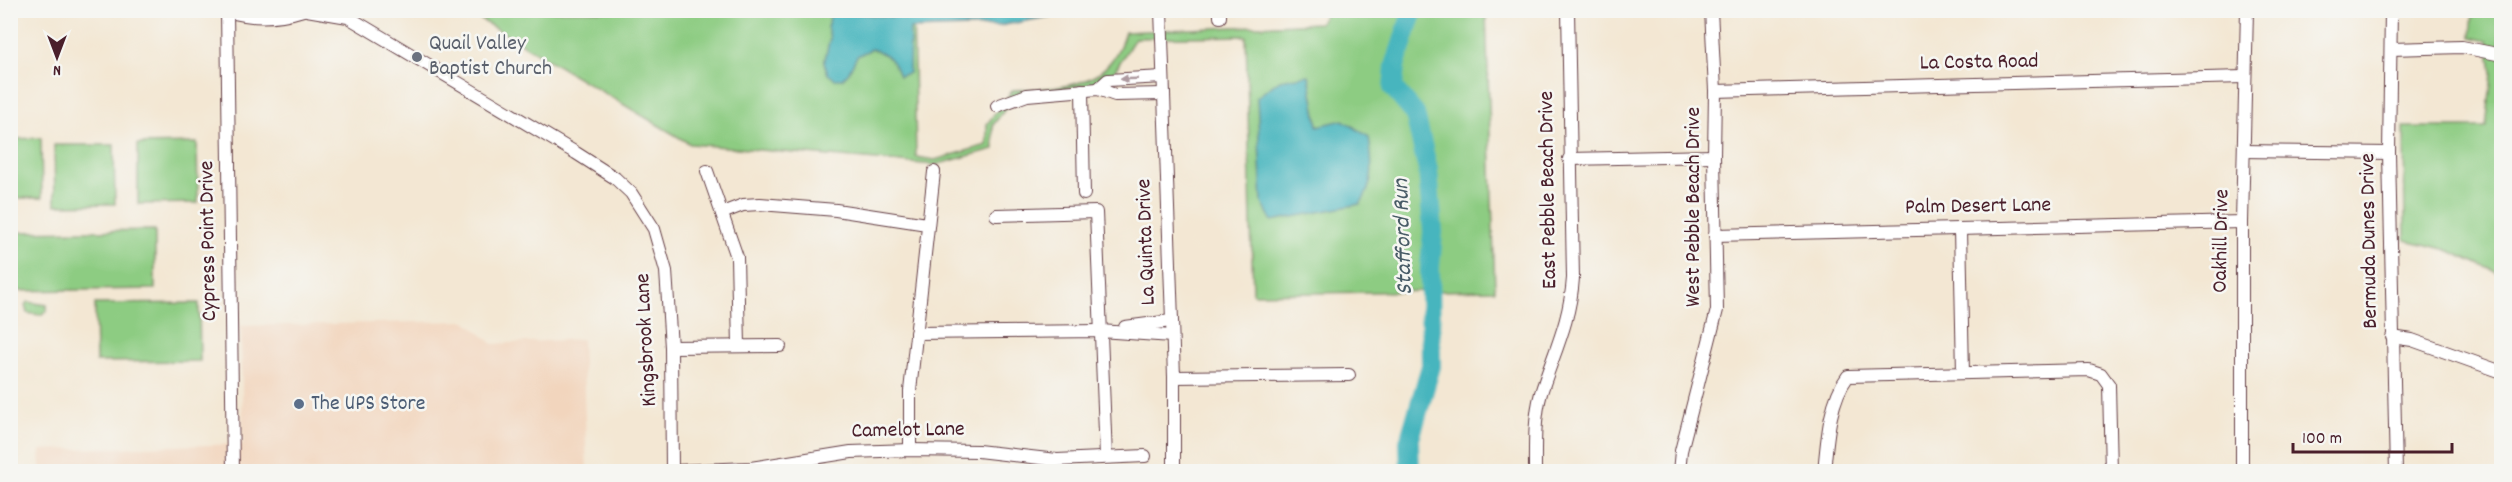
<svg xmlns="http://www.w3.org/2000/svg" width="2512" height="482" font-family="Dekko,sans-serif">
  <style>
    .built { fill: #f2d5bd }
    .green { fill: #8dcc82; stroke: #6c7656; stroke-width: 1.5 }
    .water { fill: #46b5be; stroke: #486a74; stroke-width: 1.5 }
    .lines { fill: none; stroke-linecap: round; stroke-linejoin: round }
    .river { stroke: #46b5be; stroke-width: 20 }
    .minor-casing { stroke: #633d44; stroke-width: 14 }
    .minor { stroke: #fff; stroke-width: 12 }
    .oneway { fill: #ae9aa0 }
    .worship-dot { fill: #6b7280; stroke: #f6f6f2; stroke-width: 2 }
    .service-dot { fill: #5c6f8a; stroke: #f6f6f2; stroke-width: 2 }
    .labels { text-anchor: middle; dominant-baseline: central; stroke-width: 5; stroke-linejoin: round; paint-order: stroke }
    .worship-label { font-size: 22px; fill: #5b616d; stroke: #f6f6f2; text-anchor: start }
    .street-label { font-size: 22px; fill: #4a1f2b; stroke: #f6f6f2 }
    .service-label { font-size: 22px; fill: #4e5e75; stroke: #f6f6f2; text-anchor: start }
    .water-label { font-size: 24px; font-style: italic; fill: #485b66; stroke: #f6f6f2 }
  </style>
  <rect width="100%" height="100%" fill="#f6f6f2"/>
  <filter id="ink" filterUnits="userSpaceOnUse"><feTurbulence type="fractalNoise" baseFrequency=".0167" numOctaves="2"/><feDisplacementMap in="SourceGraphic" scale="12" xChannelSelector="R" yChannelSelector="G"/><feConvolveMatrix kernelMatrix="1 2 1 2 8 2 1 2 1" color-interpolation-filters="sRGB"/></filter>
  <filter id="wash" filterUnits="userSpaceOnUse"><feTurbulence type="fractalNoise" baseFrequency=".008" numOctaves="4" result="noise"/><feDisplacementMap in="SourceGraphic" scale="24" xChannelSelector="R" yChannelSelector="G"/><feGaussianBlur stdDeviation="1.35" result="paint"/><feColorMatrix in="noise" values="0 0 0 0 0 0 0 0 0 0 0 0 0 0 0 0 0 1.4 0 .05"/><feComposite in="paint" operator="in"/></filter>
  <g filter="url(#wash)">
    <rect width="100%" height="100%" fill="#f3e7d3"/>
    <polygon class="built" points="466,321 493,344 582,339 587,471 41,472 40,450 243,444 241,326"/>
    <g class="green">
      <path d="M466,11H913L916,157L935,160L987,145V124L1013,90C1063,87 1109,90 1125,32L1320,23L1327,11H1486L1495,290L1253,294L1246,36L1135,38L1114,72L1094,84L1015,96L993,125L994,149L935,165L690,144Z"/>
      <polygon points="2473,11 2501,11 2500,45 2502,50 2501,274 2445,249 2405,240 2404,127 2486,127 2492,73 2488,41 2471,37"/>
      <polygon points="41,138 42,198 11,198 11,139"/>
      <polygon points="197,143 198,203 138,204 138,144"/>
      <polygon points="54,145 114,145 115,204 55,205"/>
      <polygon points="155,230 155,289 11,291 11,232"/>
      <polygon points="28,302 47,305 47,311 40,315 27,313 25,305"/>
      <polygon points="199,303 200,361 96,362 95,304"/>
    </g>
    <g class="water">
      <path d="M994,11H1069L1064,14L999,26L910,29L909,73L899,76C893,60 887,53 871,49L857,56L848,73L842,79H835L828,74L824,63L830,38L827,27L831,15L851,13L893,17L910,12L959,15Z"/>
      <path d="M1309,75L1318,126L1343,120L1369,137C1372,162 1376,182 1360,204L1272,221L1262,203L1257,97L1280,80Z"/>
    </g>
    <g class="lines">
      <polyline class="river" points="1410,472 1409,442 1431,366 1430,267 1433,232 1428,170 1415,114 1393,88 1395,66 1413,10"/>
    </g>
  </g>
  <g filter="url(#ink)">
    <g class="lines">
      <g class="minor-casing">
        <g id="minor">
          <polyline points="227,10 233,472"/>
          <polyline points="307,10 348,17 576,153 615,178 631,193 654,229 666,271 671,347 672,472"/>
          <polyline points="1161,10 1174,377 1174,472"/>
          <polyline points="1220,10 1220,17"/>
          <polyline points="2391,10 2389,153 2396,472"/>
          <path d="M227,11C253,19 278,18 303,10"/>
          <polyline points="2391,49 2462,47 2502,55"/>
          <polyline points="1098,89 1108,80 1163,77"/>
          <polyline points="1082,90 1084,194"/>
          <polyline points="1715,91 2244,77"/>
          <polyline points="997,106 1027,95 1098,89 1115,95 1164,94"/>
          <polyline points="2244,151 2389,153"/>
          <polyline points="1569,159 1714,156"/>
          <polyline points="707,171 737,257 739,346"/>
          <polyline points="722,213 743,205 760,204 836,210 927,224"/>
          <polyline points="996,215 1096,212 1106,457"/>
          <polyline points="1960,229 1963,373"/>
          <polyline points="1715,235 2242,222"/>
          <polyline points="1125,327 1171,321"/>
          <polyline points="916,333 1100,331 1172,336"/>
          <polyline points="2392,337 2412,340 2502,372"/>
          <polyline points="671,347 780,346"/>
          <polyline points="1174,377 1349,375"/>
          <polyline points="910,450 910,391 934,172"/>
          <polyline points="672,471 751,468 851,452 910,450 978,451 1057,460 1145,456"/>
          <path d="M1535,472C1535,446 1534,418 1541,393C1554,352 1570,322 1573,278L1568,10"/>
          <polyline points="1679,472 1681,451 1717,310 1714,156 1715,91 1711,10"/>
          <path d="M1824,472C1827,441 1829,401 1848,376L2089,370L2101,374L2109,385L2111,472"/>
          <polyline points="2242,472 2242,222 2247,10"/>
        </g>
      </g>
      <use href="#minor" class="minor"/>
    </g>
    <defs><path id="oneway-solid" d="M-6-.8H1V-3.2L6.5 0L1 3.2V.8H-6Z" transform="scale(1.5)"/></defs>
    <use class="oneway" href="#oneway-solid" transform="translate(1129 79) rotate(178)"/>
  </g>
  <circle class="worship-dot" cx="417" cy="57" r="6"/>
  <circle class="service-dot" cx="299" cy="404" r="6"/>
  <g class="labels">
    <g class="worship-label">
      <text x="429" y="44">Quail Valley<tspan x="429" dy="25">Baptist Church</tspan></text>
    </g>
    <g class="street-label">
      <text transform="translate(1979 63) rotate(-1)">La Costa Road</text>
      <text transform="translate(1549 190) rotate(-91)">East Pebble Beach Drive</text>
      <text transform="translate(1694 207) rotate(-90)">West Pebble Beach Drive</text>
      <text transform="translate(1978 207) rotate(-1)">Palm Desert Lane</text>
      <text transform="translate(209 241) rotate(-91)">Cypress Point Drive</text>
      <text transform="translate(2222 241) rotate(-89)">Oakhill Drive</text>
      <text transform="translate(2370 241) rotate(-91)">Bermuda Dunes Drive</text>
      <text transform="translate(1147 242) rotate(-92)">La Quinta Drive</text>
      <text transform="translate(647 340) rotate(-93)">Kingsbrook Lane</text>
      <text transform="translate(908 431) rotate(-1)">Camelot Lane</text>
    </g>
    <g class="service-label">
      <text x="311" y="404">The UPS Store</text>
    </g>
    <g class="water-label">
      <text transform="translate(1404 237) rotate(-92)">Stafford Run</text>
    </g>
  </g>
  <rect width="2512" height="482" fill="none" stroke="#f6f6f2" stroke-width="36"/>
  <g transform="translate(57 57) rotate(180)" stroke="#f6f6f2" stroke-width="4.5" paint-order="stroke">
  <path d="M0-4.5L10 22L0 15L-10 22Z" fill="#4a1f2b"/>
  <text y="-9" font-size="16" font-weight="bold" text-anchor="middle" fill="#4a1f2b">N</text>
  </g>
  <path d="M2293 443v9h159v-9" fill="none" stroke="#4a1f2b" stroke-width="3"/>
  <text x="2302" y="443" font-size="18" fill="#4a1f2b" stroke="#f6f6f2" stroke-width="4.5" paint-order="stroke">100 m</text>
</svg>
